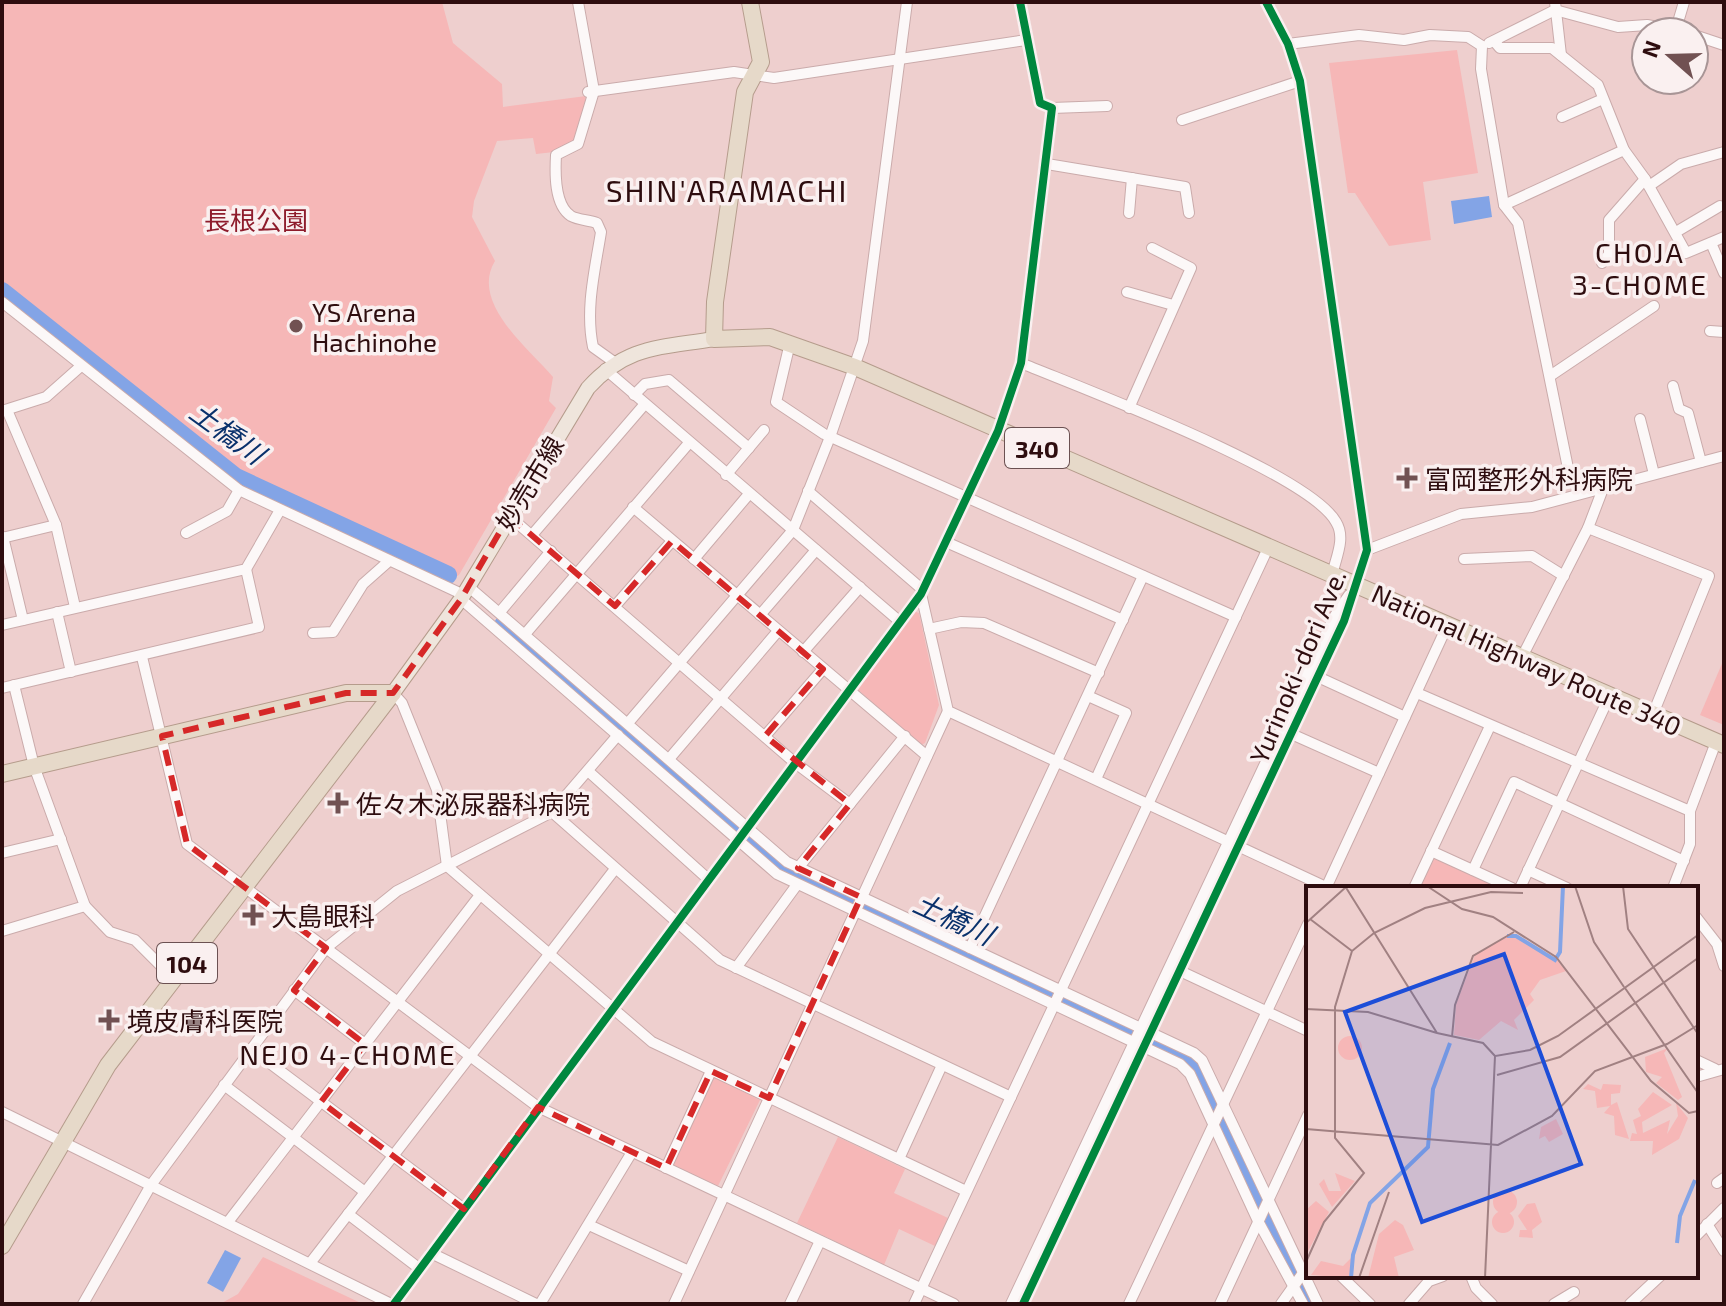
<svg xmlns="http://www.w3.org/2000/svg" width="1726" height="1306" font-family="'Exo 2','Noto Sans JP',sans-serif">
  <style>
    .green { fill: #f6b7b7 }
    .water { fill: #83a4e6 }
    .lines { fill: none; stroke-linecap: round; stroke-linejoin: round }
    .river { stroke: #83a4e6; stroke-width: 18 }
    .minor-casing { stroke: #caabab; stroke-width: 12 }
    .major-casing { stroke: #b59c8c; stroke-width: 16 }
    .highway-casing { stroke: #b59c8c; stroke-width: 18 }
    .minor { stroke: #fcf8f8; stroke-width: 10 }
    .major { stroke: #efe5dc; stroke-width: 14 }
    .highway { stroke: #e6d9c9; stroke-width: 16 }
    .cycleway-casing { stroke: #faf0f0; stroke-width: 13 }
    .cycleway { stroke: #00873e; stroke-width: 8 }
    .marked { fill: none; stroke: #d62828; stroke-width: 6; stroke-dasharray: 16 10; stroke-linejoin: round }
    .poi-dot { fill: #715152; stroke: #faf0f0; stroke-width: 3 }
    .labels { text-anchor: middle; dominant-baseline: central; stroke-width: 7; stroke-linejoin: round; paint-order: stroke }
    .shield { fill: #faf0f0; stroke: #6b5152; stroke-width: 2 }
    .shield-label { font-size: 24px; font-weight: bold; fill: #2e0d0f }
    .park-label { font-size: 26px; fill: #8e1c2c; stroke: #faf0f0 }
    .poi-label { font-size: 26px; fill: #2e0d0f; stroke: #faf0f0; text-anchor: start }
    .street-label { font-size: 26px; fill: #2e0d0f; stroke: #faf0f0 }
    .neighbourhood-label { font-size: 28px; letter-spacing: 2px; fill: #2e0d0f; stroke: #faf0f0 }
    .water-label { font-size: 28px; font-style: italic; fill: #0a316c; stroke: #faf0f0 }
    .quarter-label { font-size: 30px; letter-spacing: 2px; fill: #2e0d0f; stroke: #faf0f0 }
    .inset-river { fill: none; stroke: #83a4e6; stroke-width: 4 }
    .inset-road { fill: none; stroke: #a18182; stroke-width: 2 }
    .view { fill: #1d4ed8; fill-opacity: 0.15; stroke: #1d4ed8; stroke-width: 4 }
    .inset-edge { fill: none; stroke: #2e0d0f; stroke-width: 4 }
  </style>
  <rect width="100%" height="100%" fill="#eecfce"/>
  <g class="green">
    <path d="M2,2H442L453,43L502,84L503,107L586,96L577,142L554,152L536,154L533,138L497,141L474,201L472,217L495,261C470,302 527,347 553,377L549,401L556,408L459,575L453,578L444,576L234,480L2,295Z"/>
    <polygon points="1457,50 1478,173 1423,182 1431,240 1389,246 1355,193 1348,193 1329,63"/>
    <polygon points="913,611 919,613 939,705 925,743 921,745 856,688"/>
    <polygon points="1724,659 1724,725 1700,715"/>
    <polygon points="1435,857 1503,888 1418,888"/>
    <polygon points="714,1077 760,1100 718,1186 674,1166 673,1162"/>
    <polygon points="838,1137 905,1169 894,1193 948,1218 935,1246 899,1229 884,1265 797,1223"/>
    <polygon points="263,1257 363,1304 220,1304 238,1294"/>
  </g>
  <g class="water">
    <polygon points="1489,196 1492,217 1454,224 1451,201"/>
    <polygon points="225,1250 241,1258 223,1292 207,1283"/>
  </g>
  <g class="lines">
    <g class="river">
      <polyline points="2,291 236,477 448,575"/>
      <polyline points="503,625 787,871 1194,1060 1309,1304"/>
    </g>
    <g class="minor-casing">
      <g id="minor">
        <path d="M578,2L594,91L578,144L556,155C555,173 554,205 571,216C578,220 589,220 597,223L601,232C595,270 585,309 593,347L614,362"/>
        <polyline points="1555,2 1561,55"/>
        <polyline points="1676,29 1684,2"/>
        <polyline points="1694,35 1724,45"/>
        <polyline points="1494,41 1500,48 1552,48 1598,85 1624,150 1645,179 1686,253 1724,237"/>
        <polyline points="1489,43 1555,10 1618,27 1647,25 1684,32"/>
        <polyline points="1288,44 1359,35 1404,40 1430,35 1468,37 1482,46"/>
        <polyline points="1482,46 1481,69 1504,205 1518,223 1568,468 1579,493"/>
        <polyline points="588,92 734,72 774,78 1026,40"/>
        <polyline points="1052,108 1107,106"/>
        <polyline points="1562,117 1603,99"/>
        <polyline points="1182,120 1300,81"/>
        <polyline points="1047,164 1185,187 1189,213"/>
        <polyline points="1649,186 1681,164 1724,152"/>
        <polyline points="1504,205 1624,150"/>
        <polyline points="1129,213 1132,178"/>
        <polyline points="1676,232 1720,206"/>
        <polyline points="1711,243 1724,273"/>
        <polyline points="1602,263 1609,254 1609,220 1645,179"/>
        <polyline points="1127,292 1173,305"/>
        <polyline points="2,302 239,490 464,595"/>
        <polyline points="1710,331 1724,332"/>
        <polyline points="790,343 776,402 824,434 1236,617"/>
        <path d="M1021,363C1081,388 1309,473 1336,522C1346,538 1336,557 1332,575"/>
        <polyline points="605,369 898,620"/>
        <polyline points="1550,376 1654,306"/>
        <polyline points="1673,386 1679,409 1688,413 1701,462"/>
        <polyline points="634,395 645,384 669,380 749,448"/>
        <polyline points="1129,408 1191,268 1152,248"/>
        <polyline points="7,410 56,525 75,607"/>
        <polyline points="2,411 46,397 81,366"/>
        <polyline points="1640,419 1654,474"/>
        <polyline points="726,475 764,430"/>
        <polyline points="808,491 923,590"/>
        <polyline points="633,507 927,756"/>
        <polyline points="509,516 794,762 850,804"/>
        <polyline points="1588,528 1709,576 1653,714"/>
        <polyline points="186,533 227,511 239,490"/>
        <polyline points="532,535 644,405"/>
        <polyline points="3,537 23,620"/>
        <polyline points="2,538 56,525"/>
        <polyline points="946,542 1123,620"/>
        <polyline points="1367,550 1461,514 1532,507 1724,456"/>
        <polyline points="694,559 749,494"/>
        <polyline points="1464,559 1532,556 1564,576"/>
        <polyline points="469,587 787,862 1194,1053 1202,1060 1318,1304"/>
        <polyline points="921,594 948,711 1328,888"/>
        <polyline points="461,599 777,874 1180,1064 1190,1074 1258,1221 1303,1304"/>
        <polyline points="615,606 672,541"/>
        <polyline points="57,612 71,672"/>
        <polyline points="500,612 551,551"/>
        <polyline points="760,615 816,550"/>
        <polyline points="2,625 246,569 280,510"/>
        <polyline points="929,629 961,622 984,623 1099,673"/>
        <polyline points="313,633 333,632 363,584 389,561"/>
        <polyline points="526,633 689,443"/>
        <polyline points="803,652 860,587"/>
        <polyline points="142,657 187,844 538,1107 954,1304"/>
        <polyline points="1522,657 1588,528 1604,486"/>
        <polyline points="1318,677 1405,717"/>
        <polyline points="2,688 259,627 246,569"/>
        <polyline points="393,693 402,703 437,790 447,866 652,1042 966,1191"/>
        <polyline points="1417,693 1690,811"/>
        <polyline points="1088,696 1126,713 1096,779"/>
        <polyline points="628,723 793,530 830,437 863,341 907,2"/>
        <polyline points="1287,732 1379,773"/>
        <polyline points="765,736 823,669"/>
        <polyline points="669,759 778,631"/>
        <polyline points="588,771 708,879"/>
        <polyline points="552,812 720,960 1011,1097"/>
        <polyline points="1431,851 1512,888"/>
        <polyline points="2,853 61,839"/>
        <polyline points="798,868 905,736"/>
        <polyline points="1473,870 1514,782 1684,861"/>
        <polyline points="1528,870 1567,888"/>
        <polyline points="1326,888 1448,624"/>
        <polyline points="1414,888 1490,726"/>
        <polyline points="1520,888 1610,695"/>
        <polyline points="1673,888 1690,844 1690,811 1716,742"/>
        <polyline points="85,906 110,932 135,940 174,979"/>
        <polyline points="1696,917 1717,944 1724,966"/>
        <polyline points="2,931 85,906 34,766 14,685"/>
        <polyline points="970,948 1143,576"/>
        <polyline points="736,968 796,886"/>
        <polyline points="1180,971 1308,1031"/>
        <polyline points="294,990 365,1044"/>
        <polyline points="251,1049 464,1209"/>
        <polyline points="1696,1060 1715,1069"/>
        <polyline points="1696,1077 1724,1069"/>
        <polyline points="224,1085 365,1192"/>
        <polyline points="2,1112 391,1304"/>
        <polyline points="899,1159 942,1065"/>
        <polyline points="666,1168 711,1071"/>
        <polyline points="1717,1183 1724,1178"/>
        <polyline points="348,1214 420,1269"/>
        <polyline points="228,1222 480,895"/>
        <polyline points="1707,1224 1724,1251"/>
        <polyline points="589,1225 689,1271"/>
        <polyline points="1696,1236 1724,1208"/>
        <polyline points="431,1253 536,1304"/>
        <polyline points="311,1262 615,869"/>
        <polyline points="1341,1276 1370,1304"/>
        <polyline points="1471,1276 1476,1288 1492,1304"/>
        <polyline points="83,1304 151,1185 326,948 397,891 552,812 618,735"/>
        <polyline points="394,1304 921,594 998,431 1021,363 1052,108 1040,103 1020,2"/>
        <polyline points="540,1304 632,1152"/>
        <polyline points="674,1304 948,711"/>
        <polyline points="790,1304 820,1241"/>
        <polyline points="914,1304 1268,548"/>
        <polyline points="1011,1304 1334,617 1349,595"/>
        <polyline points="1023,1304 1344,621 1367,550 1300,81 1288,44 1266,2"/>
        <polyline points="1129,1304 1308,924"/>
        <polyline points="1220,1304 1308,1115"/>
        <polyline points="1281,1304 1308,1266"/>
        <polyline points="1409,1304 1429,1281 1443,1276"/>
        <polyline points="1554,1304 1574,1292"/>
        <polyline points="1630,1304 1660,1276"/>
      </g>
    </g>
    <g class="major-casing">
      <path id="major" d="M393,693L461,599L588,388C627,345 660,348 714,339"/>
    </g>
    <g class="highway-casing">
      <g id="highway">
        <polyline points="750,2 761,62 745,92 715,302 714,339 770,337 855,367 1724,745"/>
        <polyline points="2,774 346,693 393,693"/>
        <polyline points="2,1246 108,1065 393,693"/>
      </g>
    </g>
    <use href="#minor" class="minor"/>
    <use href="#major" class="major"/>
    <use href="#highway" class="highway"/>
    <g class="cycleway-casing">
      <g id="cycleway">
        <polyline points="394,1304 921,594 998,431 1021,363 1052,108 1040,103 1020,2"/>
        <polyline points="1023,1304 1344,621 1367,550 1300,81 1288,44 1266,2"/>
      </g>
    </g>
    <use href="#cycleway" class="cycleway"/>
  </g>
  <path class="marked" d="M509,516L615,606L672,541L823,669L765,736L850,804L798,868L861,897L769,1098L711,1071L666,1168L538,1107L464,1209L321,1102L365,1044L294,990L326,948L187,844L162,736L346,693H393L461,599Z"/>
  <g class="poi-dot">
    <circle cx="296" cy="326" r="8"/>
    <path d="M1403 466h8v8h8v8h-8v8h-8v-8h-8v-8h8z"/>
    <path d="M334 791h8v8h8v8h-8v8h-8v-8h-8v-8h8z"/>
    <path d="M249 903h8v8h8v8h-8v8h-8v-8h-8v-8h8z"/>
    <path d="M105 1008h8v8h8v8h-8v8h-8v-8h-8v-8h8z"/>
  </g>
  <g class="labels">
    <g class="shield">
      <rect x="1005" y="428" width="64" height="40" rx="6"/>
      <rect x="157" y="943" width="60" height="40" rx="6"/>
    </g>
    <g class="shield-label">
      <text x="1037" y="448">340</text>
      <text x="187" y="963">104</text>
    </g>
    <g class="park-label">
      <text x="256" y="219">長根公園</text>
    </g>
    <g class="poi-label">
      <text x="312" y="311">YS Arena<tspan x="312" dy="30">Hachinohe</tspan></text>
      <text x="1425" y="478">富岡整形外科病院</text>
      <text x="356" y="803">佐々木泌尿器科病院</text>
      <text x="271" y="915">大島眼科</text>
      <text x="127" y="1020">境皮膚科医院</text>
    </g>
    <g class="street-label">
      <text transform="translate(529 483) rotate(-59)">妙売市線</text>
      <text transform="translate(1527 659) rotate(24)">National Highway Route 340</text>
      <text transform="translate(1297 666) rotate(-67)">Yurinoki-dori Ave.</text>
    </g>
    <g class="neighbourhood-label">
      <text x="1640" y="252">CHOJA<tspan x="1640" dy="32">3-CHOME</tspan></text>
      <text x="348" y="1054">NEJO 4-CHOME</text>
    </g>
    <g class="water-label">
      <text transform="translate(228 432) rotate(36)">土橋川</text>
      <text transform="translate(954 918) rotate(25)">土橋川</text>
    </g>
    <g class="quarter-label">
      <text x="727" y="190">SHIN'ARAMACHI</text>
    </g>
  </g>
  <g transform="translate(1306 886)">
    <rect width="392" height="392" fill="#eecfce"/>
    <path d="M205,48L249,72L260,85L234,94L224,108L228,114L208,134L212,144L195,135L173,154L148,149L150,118L169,69ZM32 162a12 12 0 1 1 24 0a12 12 0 1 1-24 0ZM362,162L358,167L376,211L372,214L350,197L356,191L340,186L339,171ZM282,198L295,204L297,198L315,199L314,207L305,208V219L311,216L323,253L309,249L308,230L298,227L304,220L291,222L289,205L277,203ZM347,206L366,219L336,236L337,247L364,234L361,248L372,230L370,217L382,232L373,253L346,269L347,255H324L326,247L331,248L327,234L335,230L332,223ZM250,233L257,248L243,256L239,250L233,253L235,241ZM29,287L49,295L26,321L13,298L18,293L23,305H35ZM187 316a12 12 0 1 1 24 0a12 12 0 1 1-24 0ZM10,315L23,326L0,369V324ZM229,317L236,336L226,344L227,352L213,351L214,344H221L212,330L221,318ZM186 336a11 11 0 1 1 22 0a11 11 0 1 1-22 0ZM89,334L97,339L108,364L88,371L93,392H62L73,348ZM46,371L43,392L5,389L15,375L37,380Z" fill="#f6b7b7"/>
    <path class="inset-river" d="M201,50H210L249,74L254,66L257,0M371,357L374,330L389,294M45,392L47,369L64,317L122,261L127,203L144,157"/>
    <path class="inset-road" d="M39,0L131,147M121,0L156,23L187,31L250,71L345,195L383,227L392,225M269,0L288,56L318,101M317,0L322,43L392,148M4,33L46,65M0,37L40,1M319,102L392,207M0,123L62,126L131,147M131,147L177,157L189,170M146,151L149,119L167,70L208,46M191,189L254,171L392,72M0,243L192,259L246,230L289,185L361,158L392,139M0,376L18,336L58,287L29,252V121L46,65L68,47L119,22L185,6L217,7M53,392L83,306M179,392L189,170L224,164L252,150L392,49"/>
    <path class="view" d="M198,68L275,278L116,336L39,126Z"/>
    <rect width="392" height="392" class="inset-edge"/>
  </g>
  <rect width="1726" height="1306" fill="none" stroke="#2e0d0f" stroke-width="8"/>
  <g transform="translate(1670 56) rotate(290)"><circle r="38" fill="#faf0f0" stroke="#a89596" stroke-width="2"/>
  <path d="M0-6L14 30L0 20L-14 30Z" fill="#715152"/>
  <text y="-12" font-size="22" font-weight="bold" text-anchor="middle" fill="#2e0d0f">N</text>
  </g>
</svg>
